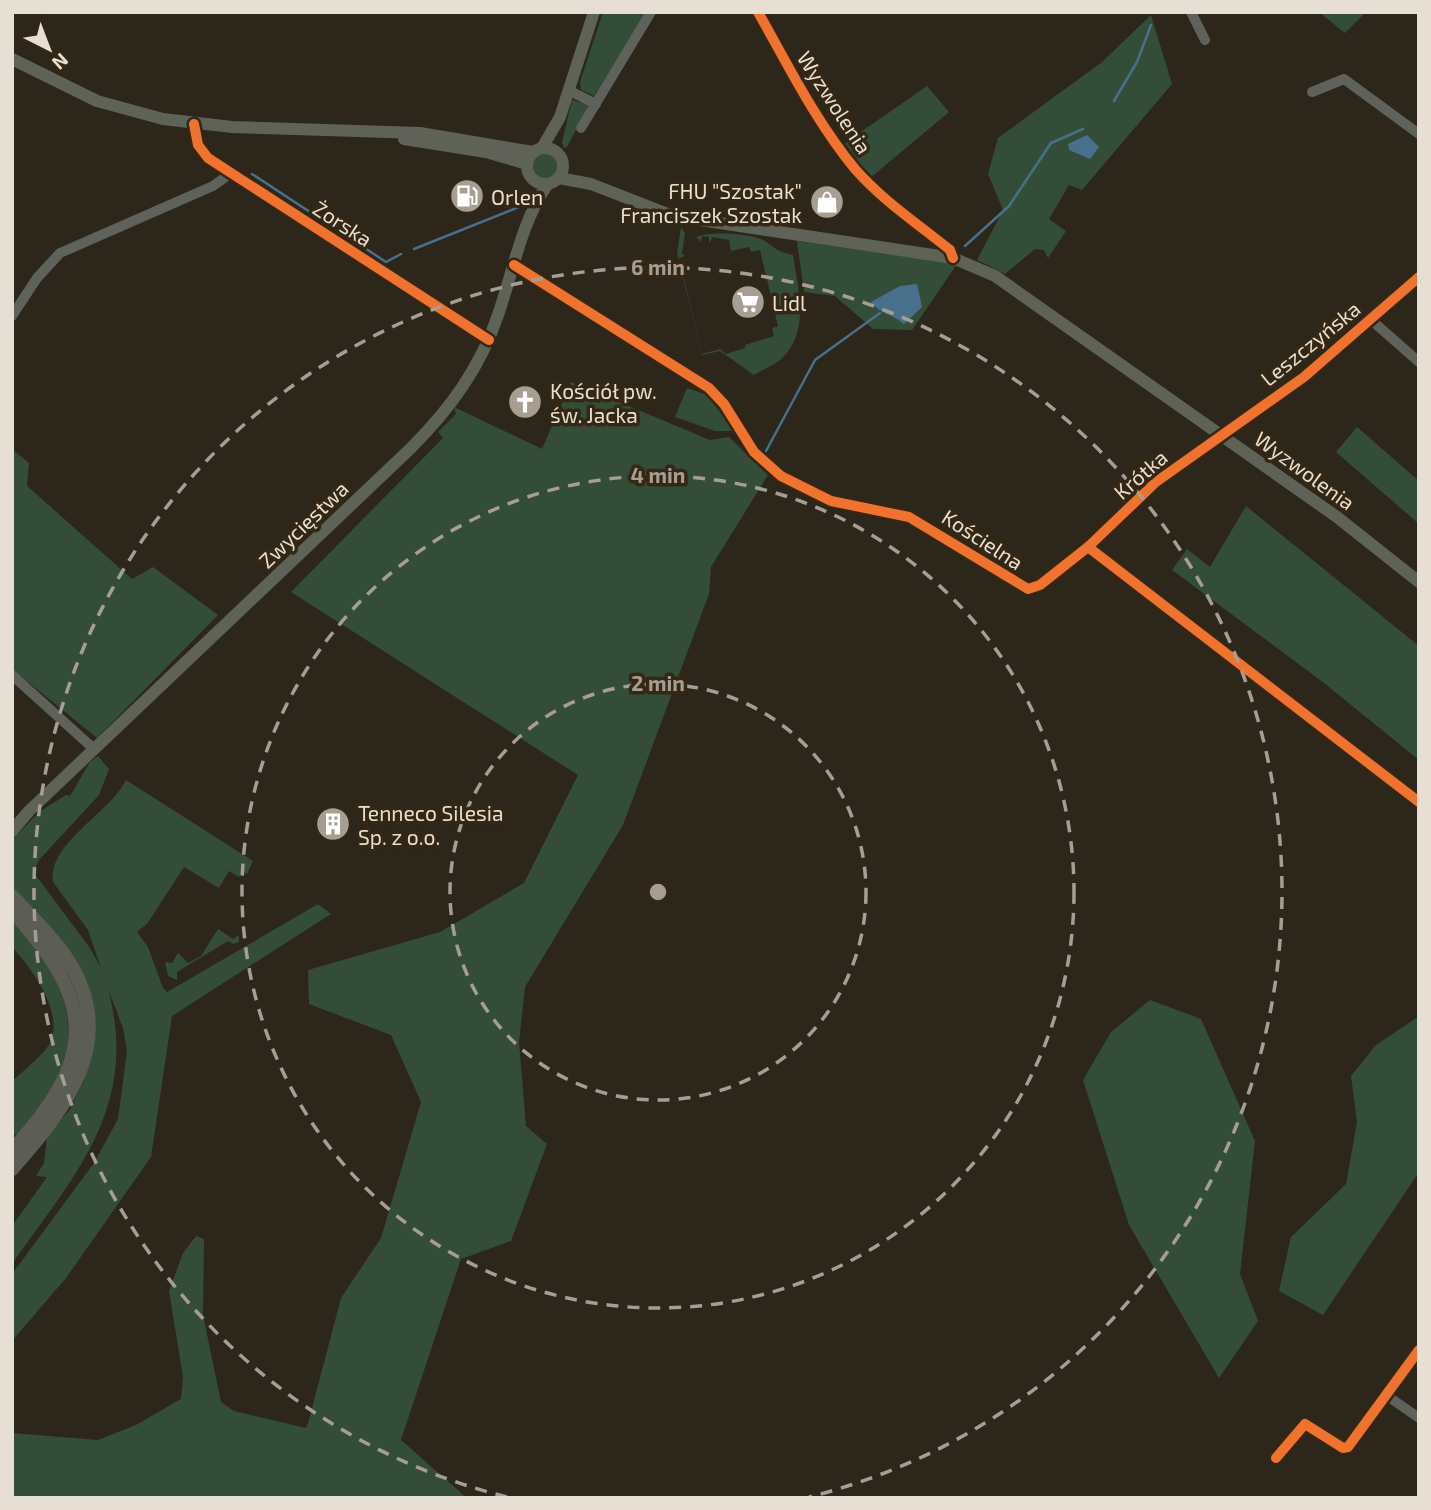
<svg xmlns="http://www.w3.org/2000/svg" width="1431" height="1510" font-family="'Exo 2',sans-serif">
  <style>
    .green { fill: #344d39 }
    .water { fill: #48708c }
    .lines { fill: none; stroke-linecap: round; stroke-linejoin: round }
    .stream { stroke: #48708c; stroke-width: 2.5 }
    .minor { stroke: #5e625b; stroke-width: 10 }
    .major { stroke: #5f6257; stroke-width: 12 }
    .highway { stroke: #5c5d54; stroke-width: 14 }
    .cycleway-casing { stroke: #342713; stroke-width: 15 }
    .cycleway { stroke: #ef722f; stroke-width: 10 }
    .ring { fill: none; stroke: #a69e93; stroke-width: 3.5; stroke-dasharray: 12 9 }
    .labels { text-anchor: middle; dominant-baseline: central; stroke-width: 7; stroke-linejoin: round; paint-order: stroke }
    .street-label { font-size: 21px; fill: #e7dfd3; stroke: #342713 }
    .poi-label { font-size: 21px; fill: #e7dfd3; stroke: #342713; text-anchor: start }
    .centre { fill: #a69e93; stroke: #342713; stroke-width: 3.5 }
    .ring-label { font-size: 21px; text-anchor: middle; font-weight: bold; fill: #a69e93; stroke: #342713; stroke-width: 7; stroke-linejoin: round; paint-order: stroke }
  </style>
  <rect width="100%" height="100%" fill="#2c261b"/>
  <g class="green">
    <polygon points="603,12 646,12 594,96 581,90 580,82"/>
    <polygon points="1319,12 1366,12 1345,33"/>
    <polygon points="1151,15 1172,84 1082,190 1069,185 1049,219 1066,231 1048,258 1044,250 1035,249 1005,274 977,260 1003,210 988,174 998,138 1102,62"/>
    <polygon points="927,86 949,112 870,178 845,143"/>
    <polygon points="572,100 589,105 567,147 564,148 562,142"/>
    <circle cx="545" cy="166" r="13"/>
    <path d="M681,227L685,233L682,254L685,256L679,258L702,354L720,349L726,354L745,348V345L774,336L772,328L778,326L760,250L751,252L749,247L731,251L729,240L713,237L709,243V237L702,236L701,242L696,237C709,231 750,233 763,240C777,248 774,251 793,255C798,289 809,326 786,354C780,363 763,369 754,375L720,351L702,355L677,253Z"/>
    <polygon points="797,241 957,264 912,330 873,329 835,296 804,292"/>
    <polygon points="571,382 710,440 729,437 768,475 711,567 709,594 623,825 525,987 519,1042 526,1126 547,1144 511,1241 461,1259 401,1440 467,1498 12,1498 12,1433 98,1440 136,1425 181,1399 183,1377 169,1291 183,1253 196,1236 204,1239 203,1315 221,1402 234,1411 306,1428 308,1423 341,1298 381,1238 421,1102 391,1035 309,1004 308,970 440,932 524,883 578,775 291,592 443,438 438,432 456,414 454,407 542,449"/>
    <polygon points="687,388 707,395 734,431 715,431 675,417"/>
    <polygon points="1357,427 1419,481 1419,524 1336,452"/>
    <polygon points="12,449 29,463 27,486 132,579 153,567 218,615 97,738 12,669"/>
    <polygon points="1246,506 1419,646 1419,760 1324,683 1172,570 1187,549 1210,567"/>
    <path d="M98,756L109,769L99,795L38,861L34,873L90,948L101,968L88,930L53,882C48,843 109,814 126,780L253,861L247,874L243,872L239,877L229,871L219,888L184,867L147,924L137,932L148,947L163,988L167,992L318,904L331,914L172,1016L151,1157L66,1278L12,1341V1274L94,1163L118,1119L127,1051L123,1028L108,989C140,1106 75,1175 12,1264V1226L47,1177L36,1176L44,1163L47,1137L70,1109L83,1083L90,1062L93,1023L49,927L12,889V840L39,812L66,795L70,796L90,762Z"/>
    <path d="M12,921C54,965 84,1016 60,1076C56,1086 53,1098 47,1106C39,1116 29,1125 21,1134L12,1135V1081C21,1073 47,1052 51,1041C63,1010 31,968 12,947Z"/>
    <polygon points="218,929 233,939 239,935 239,942 234,944 228,941 177,972 177,980 168,976 165,962 172,963 178,953 188,963 201,956"/>
    <polygon points="1150,1000 1201,1019 1255,1141 1240,1274 1258,1321 1219,1378 1129,1225 1083,1080 1111,1032"/>
    <polygon points="1419,1016 1419,1172 1323,1315 1279,1291 1291,1237 1346,1184 1357,1122 1351,1076 1375,1046"/>
  </g>
  <g class="water">
    <polygon points="1087,135 1099,147 1090,159 1069,150 1068,144"/>
    <path d="M917,284L922,307L904,324C893,314 881,315 871,302L900,286Z"/>
  </g>
  <g class="lines">
    <g class="stream">
      <polyline points="1114,101 1137,62 1151,25"/>
      <polyline points="252,174 386,262 401,254"/>
      <polyline points="965,246 1009,206 1051,143 1083,129"/>
      <polyline points="414,249 519,207 523,192"/>
      <polyline points="766,451 815,360 880,313"/>
    </g>
    <g class="minor">
      <path d="M758,12C788,65 816,122 855,169C882,200 918,224 950,250L953,258"/>
      <polyline points="1191,12 1205,40"/>
      <polyline points="568,90 596,104"/>
      <polyline points="1312,92 1344,79 1419,134"/>
      <polyline points="194,124 198,145 208,158 489,340"/>
      <polyline points="581,128 651,12"/>
      <polyline points="514,265 709,388 724,404 754,452 781,476 831,501 909,517 1028,589 1040,585 1088,547 1156,482 1304,377 1419,277"/>
      <polyline points="12,316 37,278 60,253 213,186 231,173"/>
      <polyline points="1370,319 1419,362"/>
      <polyline points="1088,547 1419,802"/>
      <polyline points="12,675 94,749"/>
      <polyline points="1386,1395 1419,1418"/>
      <polyline points="1276,1458 1305,1424 1343,1448 1348,1447 1419,1350"/>
    </g>
    <g class="major">
      <polyline points="12,59 97,101 163,119 232,127 420,133 533,152"/>
      <polyline points="404,139 486,152 527,164"/>
      <circle cx="545" cy="166" r="18"/>
      <polyline points="542,148 560,117 594,12"/>
      <polyline points="559,178 591,184 673,216 953,258 995,276 1337,517 1419,582"/>
      <path d="M12,831L29,811L411,448C450,409 480,368 498,315C513,272 521,223 547,185"/>
    </g>
    <g class="highway">
      <path d="M12,896C30,915 50,934 65,956C122,1039 66,1108 12,1169"/>
      <path d="M12,911C97,1002 97,1059 12,1150"/>
    </g>
    <g class="cycleway-casing">
      <g id="cycleway">
        <path d="M758,12C788,65 816,122 855,169C882,200 918,224 950,250L953,258"/>
        <polyline points="194,124 198,145 208,158 489,340"/>
        <polyline points="514,265 709,388 724,404 754,452 781,476 831,501 909,517 1028,589 1040,585 1088,547 1156,482 1304,377 1419,277"/>
        <polyline points="1088,547 1419,802"/>
        <polyline points="1276,1458 1305,1424 1343,1448 1348,1447 1419,1350"/>
      </g>
    </g>
    <use href="#cycleway" class="cycleway"/>
  </g>
  <g class="ring">
    <circle cx="658" cy="892" r="208"/>
    <circle cx="658" cy="892" r="416"/>
    <path d="M507 1497A624 624 0 1 1 809 1497"/>
  </g>
  <defs>
    <g id="fuel-disc" transform="scale(1.75)"><circle r="9.5" fill="#a69e93" stroke="#342713"/><path d="M-5.5-6h7V0h2V4h1.3V-2.5L3-4.5l.8-.8L6-3V5H2.5V1h-1V6h-7ZM-4.2-4.7v3.2H.2V-4.7Z" fill="#fff"/></g>
    <g id="shop-disc" transform="scale(1.75)"><circle r="9.5" fill="#a69e93" stroke="#342713"/><path d="M-5-2.5h2.3a2.7 3.5 0 0 1 5.4 0H5L5.5 6h-11ZM-1.5-2.5h3a1.5 2.3 0 0 0-3 0Z" fill="#fff"/></g>
    <g id="supermarket-disc" transform="scale(1.75)"><circle r="9.5" fill="#a69e93" stroke="#342713"/><path d="M-6-5.5h2.5l.6 2H6L4.5 2H-2.5L-4.4-4H-6ZM-1.5 3.2a1.3 1.3 0 1 0 .1 0ZM3 3.2a1.3 1.3 0 1 0 .1 0Z" fill="#fff"/></g>
    <g id="church-disc" transform="scale(1.75)"><circle r="9.5" fill="#a69e93" stroke="#342713"/><path d="M-1.2-6h2.4v3.5h3.3v2.4h-3.3V6h-2.4V-.1h-3.3v-2.4h3.3Z" fill="#fff"/></g>
    <g id="building-disc" transform="scale(1.75)"><circle r="9.5" fill="#a69e93" stroke="#342713"/><path d="M-4-6H4V6H1V3H-1V6H-4ZM-2.5-4.3h1.7v1.8h-1.7ZM.8-4.3h1.7v1.8H.8ZM-2.5-1h1.7V.8h-1.7ZM.8-1h1.7V.8H.8Z" fill="#fff"/></g>
  </defs>
  <g fill-rule="evenodd">
    <use href="#fuel-disc" x="467" y="196"/>
    <use href="#shop-disc" x="827" y="202"/>
    <use href="#supermarket-disc" x="748" y="302"/>
    <use href="#church-disc" x="525" y="402"/>
    <use href="#building-disc" x="333" y="824"/>
  </g>
  <g class="labels">
    <g class="street-label">
      <text transform="translate(835 102) rotate(57)">Wyzwolenia</text>
      <text transform="translate(343 223) rotate(33)">Żorska</text>
      <text transform="translate(1310 343) rotate(-39)">Leszczyńska</text>
      <text transform="translate(1305 470) rotate(36)">Wyzwolenia</text>
      <text transform="translate(1140 474) rotate(-41)">Krótka</text>
      <text transform="translate(303 524) rotate(-44)">Zwycięstwa</text>
      <text transform="translate(983 539) rotate(33)">Kościelna</text>
    </g>
    <g class="poi-label">
      <text x="802" y="190" text-anchor="end">FHU "Szostak"<tspan x="802" dy="24">Franciszek Szostak</tspan></text>
      <text x="491" y="196">Orlen</text>
      <text x="772" y="302">Lidl</text>
      <text x="550" y="390">Kościół pw.<tspan x="550" dy="24">św. Jacka</tspan></text>
      <text x="358" y="812">Tenneco Silesia<tspan x="358" dy="24">Sp. z o.o.</tspan></text>
    </g>
  </g>
  <circle cx="658" cy="892" r="10" class="centre"/>
  <g class="ring-label">
    <text x="658" y="275">6 min</text>
    <text x="658" y="483">4 min</text>
    <text x="658" y="691">2 min</text>
  </g>
  <rect width="1431" height="1510" fill="none" stroke="#e7dfd3" stroke-width="28"/>
  <g transform="translate(49 49) rotate(138)" stroke="#342713" stroke-width="5" paint-order="stroke">
  <path d="M0-5L12 26L0 18L-12 26Z" fill="#e7dfd3"/>
  <text y="-10" font-size="19" font-weight="bold" text-anchor="middle" fill="#e7dfd3">N</text>
  </g>
</svg>
